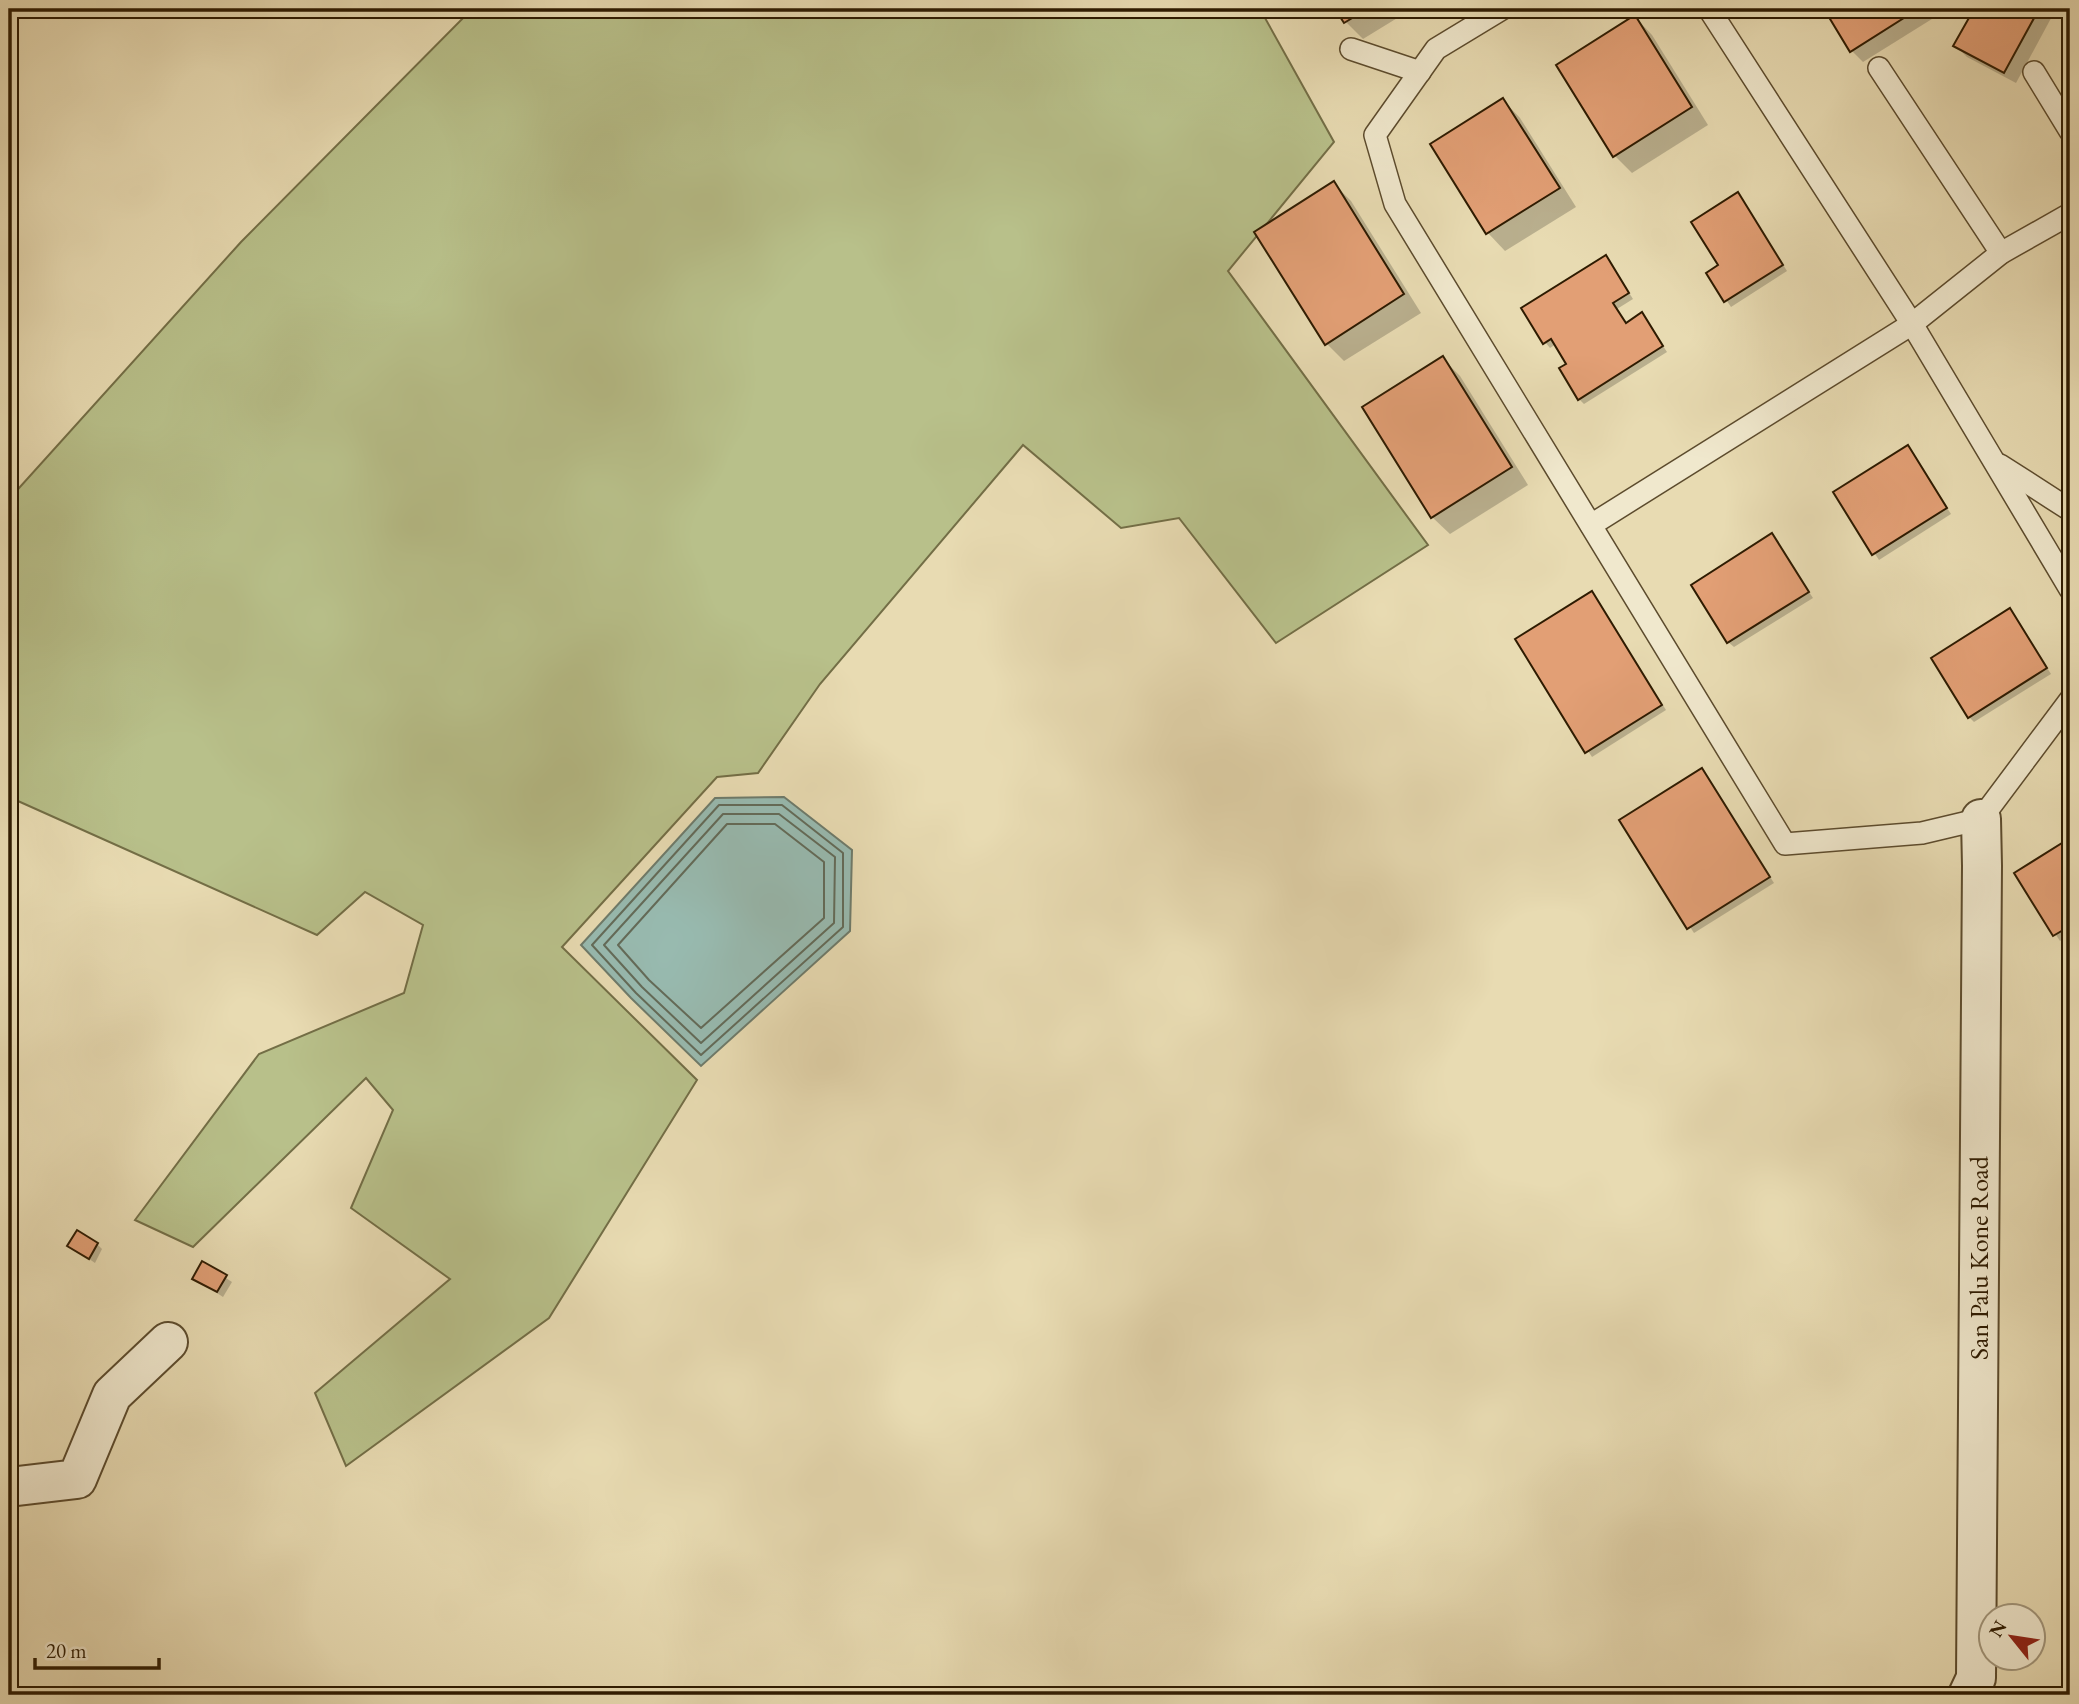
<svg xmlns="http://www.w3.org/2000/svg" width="2079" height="1704" font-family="'EB Garamond',serif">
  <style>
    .green { fill: #b8c08a; stroke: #736e46; stroke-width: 2 }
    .water { fill: #98bbb1; stroke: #6e7b6b; stroke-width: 2 }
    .shadow { fill: #0003 }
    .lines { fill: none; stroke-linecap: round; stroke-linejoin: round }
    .shore { stroke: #636b59; stroke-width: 2 }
    .building { fill: #e29f75; stroke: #2e1b01; stroke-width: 2 }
    .lane-casing { stroke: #5c4b2d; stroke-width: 24 }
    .street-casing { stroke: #5c4b2d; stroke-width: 42 }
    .lane { stroke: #f0e8cd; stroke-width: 21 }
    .street { stroke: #f0e8cd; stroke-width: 38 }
    .labels { text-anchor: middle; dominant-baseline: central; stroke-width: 6; stroke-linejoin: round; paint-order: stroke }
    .street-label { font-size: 26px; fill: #2e1b01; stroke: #f0e8cd }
  </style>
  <rect width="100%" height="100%" fill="#e8dbb2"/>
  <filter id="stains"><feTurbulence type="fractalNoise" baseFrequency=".00286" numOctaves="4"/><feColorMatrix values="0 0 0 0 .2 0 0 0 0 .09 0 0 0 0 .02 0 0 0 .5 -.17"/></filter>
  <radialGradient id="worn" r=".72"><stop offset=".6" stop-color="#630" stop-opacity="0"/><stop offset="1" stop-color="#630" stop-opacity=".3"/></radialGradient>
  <polygon class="green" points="472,9 1260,9 1334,142 1228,271 1428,545 1276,643 1179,518 1121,528 1023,445 820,684 758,773 717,777 562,947 697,1080 549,1318 346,1466 315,1393 450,1279 351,1208 393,1110 366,1078 193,1247 135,1220 259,1054 404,993 423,925 365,892 317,935 9,797 9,502 10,498 241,242"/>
  <polygon class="water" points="784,797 852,850 850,931 701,1066 631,998 581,945 715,798"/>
  <g class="shadow">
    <polygon points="1337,9 1412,9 1363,39 1346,22"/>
    <polygon points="1826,9 1948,9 1863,62 1851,50"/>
    <polygon points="1976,9 2056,9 2016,83 1967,57 1956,46"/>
    <polygon points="1635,17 1652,35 1708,125 1632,173 1615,156"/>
    <polygon points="1503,100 1520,118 1576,207 1505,251 1488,233 1432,144"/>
    <polygon points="1334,184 1351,201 1421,313 1344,361 1326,343"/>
    <polygon points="1738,194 1787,271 1731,307 1708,273 1721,265"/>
    <polygon points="1606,257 1633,299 1617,309 1627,324 1642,314 1667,352 1584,404 1579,399 1569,365 1556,344 1550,348 1545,342"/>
    <polygon points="1443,359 1460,376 1528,485 1450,534 1432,517"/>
    <polygon points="1908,448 1951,514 1879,560 1835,493"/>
    <polygon points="1772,536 1813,598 1734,647 1728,642"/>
    <polygon points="1591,593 1666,710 1592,757 1517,640"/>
    <polygon points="2010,610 2051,674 1974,722 1969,717"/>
    <polygon points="1701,770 1774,883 1694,933 1621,820"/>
    <polygon points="2070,840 2070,934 2060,941 2016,874"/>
    <polygon points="97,1244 102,1249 95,1263 70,1246"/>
    <polygon points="203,1263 232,1282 223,1297 194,1278"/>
  </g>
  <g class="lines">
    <g class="shore">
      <polygon points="719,805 782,805 843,853 843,927 701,1055 636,993 592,945"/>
      <polygon points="723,814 779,814 835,857 834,923 701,1043 642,987 604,945"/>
      <polygon points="727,824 775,824 824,862 824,918 701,1028 649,980 618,945"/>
    </g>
  </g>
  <g class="building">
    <polygon points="1335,9 1367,9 1344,23"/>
    <polygon points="1824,9 1918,9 1850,52"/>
    <polygon points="1974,9 2039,9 2004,73 1953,46"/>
    <polygon points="2057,9 2070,9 2070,30"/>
    <polygon points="1635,15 1692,107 1613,157 1556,65"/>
    <polygon points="1503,98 1560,188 1486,234 1430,144"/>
    <polygon points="1334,181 1404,294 1325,345 1254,232"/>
    <polygon points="1738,192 1783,265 1724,302 1706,273 1718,265 1691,222"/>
    <polygon points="1606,255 1629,293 1613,303 1626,323 1642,312 1663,346 1578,400 1559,368 1566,364 1551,339 1543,344 1521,308"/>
    <polygon points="1443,356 1512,467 1431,518 1362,407"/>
    <polygon points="1908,445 1947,508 1872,555 1833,492"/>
    <polygon points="1772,533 1809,592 1727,643 1691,585"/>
    <polygon points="1592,591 1662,705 1585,753 1515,639"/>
    <polygon points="2010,608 2047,668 1968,718 1931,658"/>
    <polygon points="1702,768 1770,877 1687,929 1619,820"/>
    <polygon points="2070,838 2070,926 2053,936 2014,873"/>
    <polygon points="77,1230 98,1243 89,1259 67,1246"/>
    <polygon points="202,1261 227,1275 217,1292 192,1279"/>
  </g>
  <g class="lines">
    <g class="lane-casing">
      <g id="lane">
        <polyline points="1502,9 1436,49 1375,135 1395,204 1785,844 1922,833 1981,819 2070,700"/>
        <polyline points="1709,9 1912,324 2070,589"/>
        <polyline points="1351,49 1420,72"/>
        <polyline points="1879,68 2001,253"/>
        <polyline points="2034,72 2070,131"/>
        <polyline points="2000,465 2070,510"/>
        <polyline points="1591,525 1912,324 2001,253 2070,214"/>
      </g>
    </g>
    <g class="street-casing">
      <g id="street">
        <polyline points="9,1487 77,1479 112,1395 168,1342"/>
        <polyline points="1968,1695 1976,1678 1982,866 1981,819"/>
      </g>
    </g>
    <use href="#lane" class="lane"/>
    <use href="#street" class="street"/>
  </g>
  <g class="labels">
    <g class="street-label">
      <text transform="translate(1979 1258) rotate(-90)">San Palu Kone Road</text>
    </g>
  </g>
  <rect width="2079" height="1704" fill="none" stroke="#e8dbb2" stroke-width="35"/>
  <rect x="10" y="10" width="2058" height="1683" fill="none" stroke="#2e1b01" stroke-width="3.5"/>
  <rect x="18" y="18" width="2044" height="1669" fill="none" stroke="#2e1b01" stroke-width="2"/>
  <g transform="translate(2012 1637) rotate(300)"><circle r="33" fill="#f0e8cd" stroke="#a2967b" stroke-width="2"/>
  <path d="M0-5L12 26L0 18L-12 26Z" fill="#8f2418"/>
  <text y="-10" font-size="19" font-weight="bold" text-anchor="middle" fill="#2e1b01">N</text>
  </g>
  <path d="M35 1658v10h124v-10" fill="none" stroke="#2e1b01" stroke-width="3.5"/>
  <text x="46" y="1658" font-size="21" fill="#2e1b01" stroke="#f0e8cd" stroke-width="5" paint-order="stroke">20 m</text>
  <rect width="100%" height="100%" filter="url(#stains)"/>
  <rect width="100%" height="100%" fill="url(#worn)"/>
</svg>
